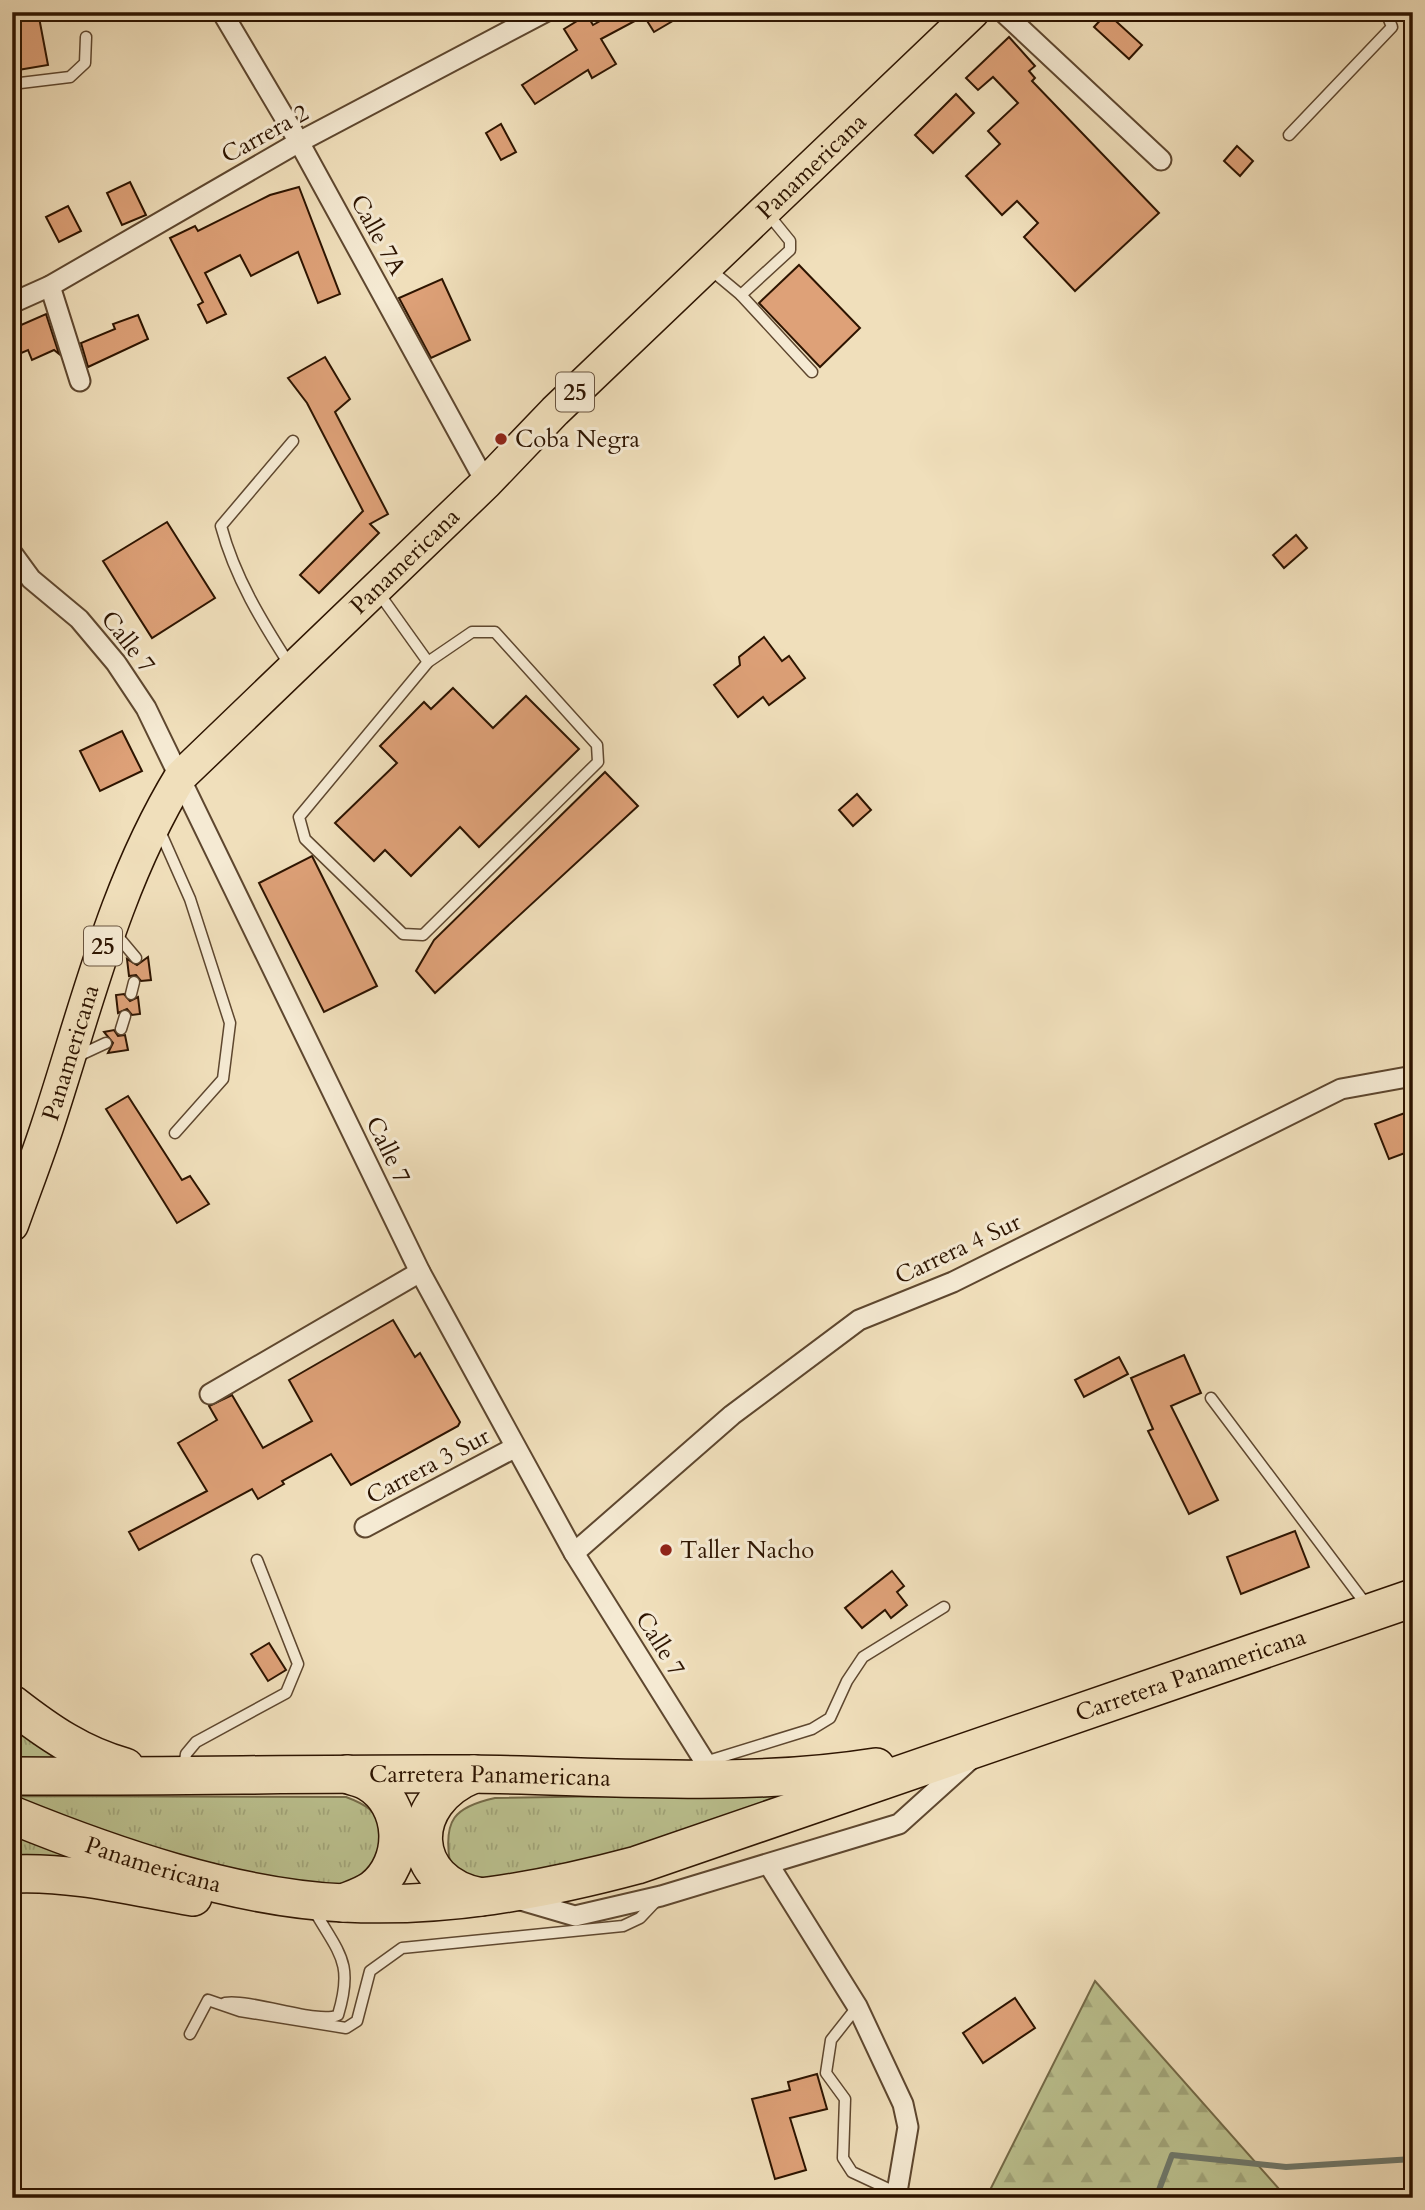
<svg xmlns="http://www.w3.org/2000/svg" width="1425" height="2210" font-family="Cardo,serif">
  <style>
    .grass { fill: url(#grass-tufts); stroke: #746a48; stroke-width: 2 }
    .forest { fill: url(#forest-firs); stroke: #746a48; stroke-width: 2 }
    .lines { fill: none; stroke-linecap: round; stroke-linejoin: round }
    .stream { stroke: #6f796c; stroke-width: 6 }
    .building { fill: #dea178; stroke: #2d1400; stroke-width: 2 }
    .lane-casing { stroke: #5e472f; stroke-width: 13 }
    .street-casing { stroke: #5e472f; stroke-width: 23 }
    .primary-casing { stroke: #2d1400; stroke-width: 35 }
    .highway-casing { stroke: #2d1400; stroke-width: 40 }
    .lane { stroke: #f5ead3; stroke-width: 10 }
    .street { stroke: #f5ead3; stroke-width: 19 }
    .primary { stroke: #f0dfbb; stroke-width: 32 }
    .highway { stroke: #f0dfbb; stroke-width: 37 }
    .poi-dot { fill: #8f2418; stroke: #f5ead3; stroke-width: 2.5 }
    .labels { text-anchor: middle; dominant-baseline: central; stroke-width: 6; stroke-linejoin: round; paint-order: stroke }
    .shield { fill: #f5ead3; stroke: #69543f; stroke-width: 2 }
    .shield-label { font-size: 23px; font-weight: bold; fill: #2d1400 }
    .street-label { font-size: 24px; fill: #2d1400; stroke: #f5ead3 }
    .poi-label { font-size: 24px; fill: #2d1400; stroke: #f5ead3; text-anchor: start }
  </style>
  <defs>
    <pattern id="grass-tufts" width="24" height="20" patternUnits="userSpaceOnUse" patternTransform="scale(1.75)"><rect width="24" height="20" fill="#bbc18f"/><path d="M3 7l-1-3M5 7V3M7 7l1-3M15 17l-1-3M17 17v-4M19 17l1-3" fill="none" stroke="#a1a57a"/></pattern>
    <pattern id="forest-firs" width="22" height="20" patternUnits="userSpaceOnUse" patternTransform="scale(1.75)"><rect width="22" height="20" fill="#bbc18f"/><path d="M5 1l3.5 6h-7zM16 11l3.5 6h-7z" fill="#a1a57a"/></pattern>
  </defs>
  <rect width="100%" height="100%" fill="#f0dfbb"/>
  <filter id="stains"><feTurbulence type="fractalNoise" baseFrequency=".00286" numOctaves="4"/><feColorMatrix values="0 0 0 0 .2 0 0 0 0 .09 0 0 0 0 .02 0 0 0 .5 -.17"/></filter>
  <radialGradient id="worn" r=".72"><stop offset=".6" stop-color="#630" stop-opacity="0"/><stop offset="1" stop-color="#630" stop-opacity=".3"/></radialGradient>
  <g class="grass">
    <polygon points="12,1720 99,1769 12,1766"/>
    <path d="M821,1793L642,1855L479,1887L450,1863C443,1820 454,1807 495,1798Z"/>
    <path d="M12,1796L346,1797C365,1804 375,1811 386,1828L369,1875L336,1892L163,1853L12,1802Z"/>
    <polygon points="12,1833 129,1872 12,1862"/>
  </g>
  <polygon class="forest" points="1095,1981 1287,2198 986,2198"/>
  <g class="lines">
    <polyline class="stream" points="1156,2198 1172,2155 1286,2167 1413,2159"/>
  </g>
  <g class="building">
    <polygon points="12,12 38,12 48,65 12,71"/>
    <polygon points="616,12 688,12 654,32 644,16 601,39 616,64 592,78 588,70 535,104 522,85 577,50 564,29 587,15 593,25"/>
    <polygon points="1107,13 1142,45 1129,59 1094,27"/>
    <polygon points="1009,37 1035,66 1029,71 1035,78 1032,81 1159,213 1075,291 1024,237 1038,223 1017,201 1002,215 966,176 1000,144 988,131 1018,103 993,77 978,90 966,78"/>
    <polygon points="956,94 974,113 933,153 915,135"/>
    <polygon points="501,124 516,152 501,160 486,133"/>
    <polygon points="1237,146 1253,161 1240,176 1224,161"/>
    <polygon points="130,182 146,215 122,225 107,193"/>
    <polygon points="299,187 340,294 318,303 298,252 251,276 240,255 205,273 226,314 207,323 198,305 203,302 170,238 195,226 198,231 270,195"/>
    <polygon points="68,206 81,231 59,242 46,217"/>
    <polygon points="799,265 860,328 820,367 759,303"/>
    <polygon points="442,279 470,340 431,358 399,298"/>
    <polygon points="46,314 59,354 54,350 32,360 28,350 12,357 12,329"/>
    <polygon points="138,315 148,339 88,367 81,343 115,329 113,324"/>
    <polygon points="325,357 350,399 335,412 388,514 370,524 379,533 319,593 300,575 363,511 307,403 288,378"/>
    <polygon points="167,522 215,598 152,638 103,561"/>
    <polygon points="1296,535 1307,548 1284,568 1273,555"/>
    <polygon points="764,637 782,661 789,656 805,678 769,705 763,697 738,717 714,685 740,665 739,657"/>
    <polygon points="453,688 493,728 526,696 579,749 479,847 460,827 411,876 385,850 374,861 335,823 397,763 380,746 424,702 431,709"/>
    <polygon points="122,731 142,771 100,791 80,751"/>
    <polygon points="605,772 638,806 435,993 416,971 434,940"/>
    <polygon points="857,794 871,810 853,826 839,810"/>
    <polygon points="312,856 377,986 324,1012 259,883"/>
    <polygon points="148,957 151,980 141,981 136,975 129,976 127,959 137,965"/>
    <polygon points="124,994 130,1001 138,997 140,1014 132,1015 127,1009 118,1013 116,995"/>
    <polygon points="114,1030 118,1036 125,1035 128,1050 108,1053 113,1043 104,1032"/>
    <polygon points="128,1096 182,1180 190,1176 209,1204 177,1223 106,1109"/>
    <polygon points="1413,1110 1413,1150 1389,1159 1375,1124"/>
    <polygon points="393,1320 415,1357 420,1353 460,1422 458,1426 351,1485 331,1454 282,1481 284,1484 258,1499 252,1489 139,1550 129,1532 207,1491 178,1443 217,1420 209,1406 232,1395 263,1448 312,1421 289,1380"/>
    <polygon points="1184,1355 1201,1393 1171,1406 1218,1500 1189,1514 1148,1431 1153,1429 1131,1378"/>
    <polygon points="1119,1357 1128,1374 1084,1397 1075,1380"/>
    <polygon points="1295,1531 1309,1567 1241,1594 1227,1557"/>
    <polygon points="892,1571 904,1586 897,1592 907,1605 891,1618 885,1610 862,1628 845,1608"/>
    <polygon points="269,1643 286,1670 268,1681 251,1654"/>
    <polygon points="1015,1998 1035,2028 983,2063 963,2033"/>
    <polygon points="817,2074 827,2109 790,2118 806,2170 775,2179 752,2099 790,2090 788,2082"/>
  </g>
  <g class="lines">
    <g class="lane-casing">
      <g id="lane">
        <polyline points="12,84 70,77 85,63 86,37"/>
        <polyline points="1289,135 1392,27 1386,12"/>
        <polyline points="711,270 741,295 790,250 790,241 768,214"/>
        <polyline points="741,295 812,372"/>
        <polyline points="378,592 428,662"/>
        <polygon points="472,632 495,632 597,745 598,762 423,935 403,934 305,839 299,817 428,662"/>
        <path d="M291,667C262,622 235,578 221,526L293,441"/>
        <polyline points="159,829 190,899 230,1023 223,1079 175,1133"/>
        <polyline points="115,933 136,958"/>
        <polyline points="131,994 134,982"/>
        <polyline points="121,1029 125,1016"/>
        <polyline points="78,1056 106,1043"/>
        <polyline points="1211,1398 1368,1607"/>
        <polyline points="705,1762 812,1729 830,1718 847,1681 863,1657 944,1607"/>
        <polyline points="184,1767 186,1754 196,1742 286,1693 298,1664 257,1560"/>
        <path d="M225,2003C253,1999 320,2025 338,2015C354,1962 339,1954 314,1910"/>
        <polyline points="857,2007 831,2040 826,2073 845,2099 843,2158 852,2172 897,2193"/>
        <polyline points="190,2034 208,2000 240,2011 346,2028 357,2021 370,1971 402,1948 623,1926 640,1918 658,1899"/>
      </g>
    </g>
    <g class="street-casing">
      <g id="street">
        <polyline points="222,12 299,142 486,483"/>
        <polyline points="1003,12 1161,160"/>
        <polyline points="50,286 80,381"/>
        <polyline points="12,303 50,286 299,142 545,12"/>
        <polyline points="12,553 31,579 79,619 116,663 146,708 420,1272 574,1553 715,1778"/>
        <polyline points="210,1394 420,1272"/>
        <polyline points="365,1527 514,1448"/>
        <polyline points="574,1553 732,1415 859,1320 953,1282 1341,1089 1413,1076"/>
        <polyline points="769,1865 857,2006 903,2104 908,2127 896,2198"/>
        <polyline points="517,1899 575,1916 661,1896 899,1824 971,1759"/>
      </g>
    </g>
    <g class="primary-casing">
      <g id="primary">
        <path id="s1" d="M12,1225C24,1191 37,1158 48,1124C87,1005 115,884 181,776L486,483L555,411L973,12"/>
      </g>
    </g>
    <g class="highway-casing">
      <g id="highway">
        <path d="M12,1704C48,1732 81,1755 125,1767"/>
        <path d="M474,1774C404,1802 407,1883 481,1897"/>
        <path id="s2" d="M12,1776C166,1777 320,1773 474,1774C607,1776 744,1788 876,1767"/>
        <path id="s3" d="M12,1815C113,1856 234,1898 344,1903C444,1908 540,1891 637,1865L1413,1598"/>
        <path d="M12,1874C72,1871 134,1887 193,1897"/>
        <path d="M343,1903C353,1899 365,1895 373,1889C408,1862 406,1804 368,1782C362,1778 353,1777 347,1774"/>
      </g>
    </g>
    <use href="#lane" class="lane"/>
    <use href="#street" class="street"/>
    <use href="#primary" class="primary"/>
    <use href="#highway" class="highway"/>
  </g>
  <g class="poi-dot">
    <circle cx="501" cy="439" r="7"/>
    <circle cx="666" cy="1550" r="7"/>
  </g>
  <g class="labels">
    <g class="shield">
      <rect x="556" y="372.5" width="38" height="39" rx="5"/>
      <rect x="84" y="926.5" width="38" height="39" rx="5"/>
    </g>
    <g class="shield-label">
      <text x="575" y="392">25</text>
      <text x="103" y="946">25</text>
    </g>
    <g class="street-label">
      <text transform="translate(265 134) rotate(-29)">Carrera 2</text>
      <text stroke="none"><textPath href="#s1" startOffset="1358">Panamericana</textPath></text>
      <text transform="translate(378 235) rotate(61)">Calle 7A</text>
      <text stroke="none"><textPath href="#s1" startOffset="791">Panamericana</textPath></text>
      <text transform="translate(128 642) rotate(52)">Calle 7</text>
      <text stroke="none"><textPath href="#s1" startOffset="182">Panamericana</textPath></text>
      <text transform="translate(388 1150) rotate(64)">Calle 7</text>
      <text transform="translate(958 1249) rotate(-25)">Carrera 4 Sur</text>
      <text transform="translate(428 1466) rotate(-28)">Carrera 3 Sur</text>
      <text transform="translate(660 1644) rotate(58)">Calle 7</text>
      <text stroke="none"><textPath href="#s3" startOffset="1227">Carretera Panamericana</textPath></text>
      <text stroke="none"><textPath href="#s2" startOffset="478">Carretera Panamericana</textPath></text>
      <text stroke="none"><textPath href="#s3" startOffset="150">Panamericana</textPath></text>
    </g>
    <g class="poi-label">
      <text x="515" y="439">Coba Negra</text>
      <text x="680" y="1550">Taller Nacho</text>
    </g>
  </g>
  <rect width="1425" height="2210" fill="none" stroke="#f0dfbb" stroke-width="42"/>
  <rect x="14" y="14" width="1397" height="2182" fill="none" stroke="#2d1400" stroke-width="3.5"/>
  <rect x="21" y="21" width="1383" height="2168" fill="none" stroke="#2d1400" stroke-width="2"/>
  <rect width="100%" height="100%" filter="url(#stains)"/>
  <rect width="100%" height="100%" fill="url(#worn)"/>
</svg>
